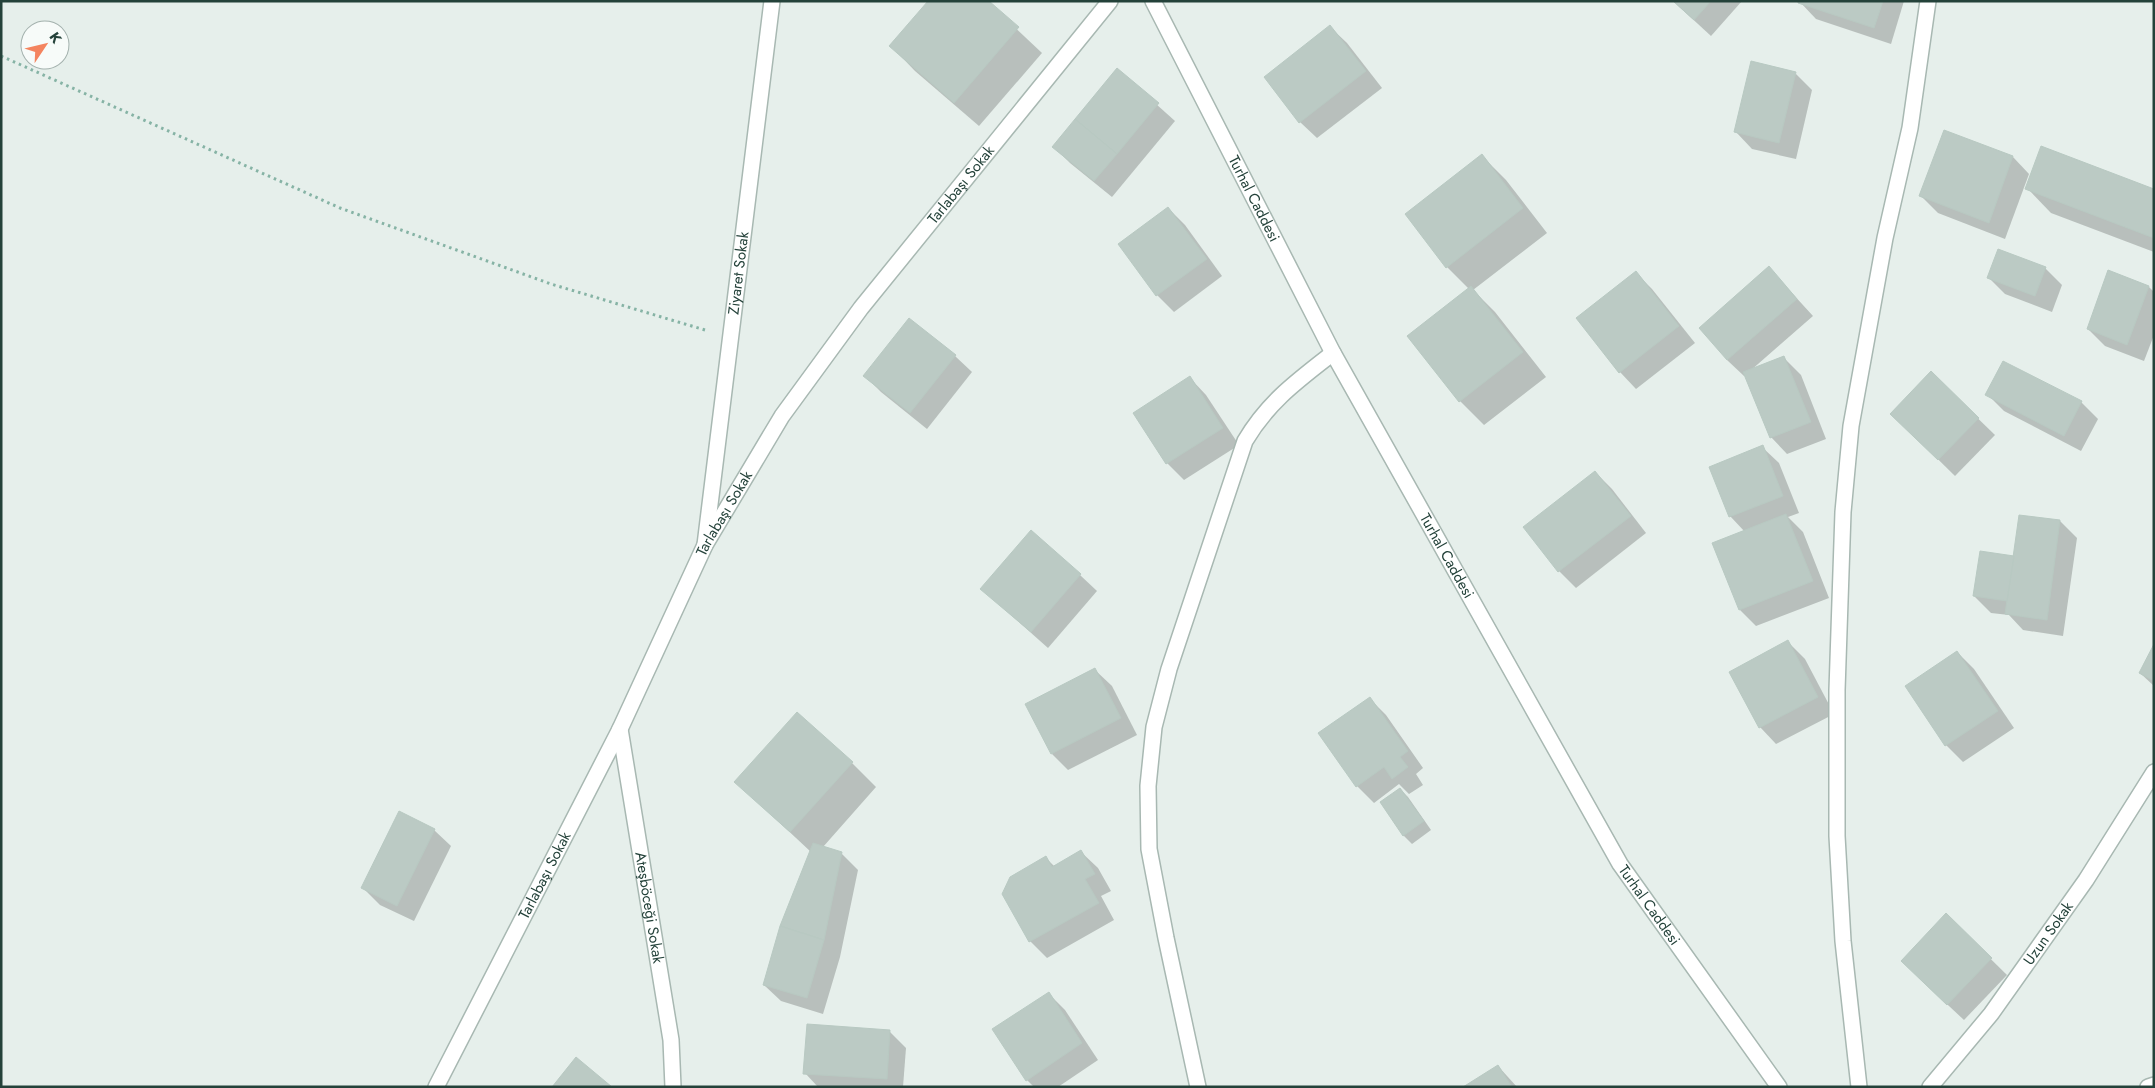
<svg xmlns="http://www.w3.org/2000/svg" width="2155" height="1088" font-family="Jost,sans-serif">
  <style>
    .shadow { fill: #0003 }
    .building { fill: #bbcac4; stroke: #b8c9c2 }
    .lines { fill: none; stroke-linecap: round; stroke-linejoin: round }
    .minor-casing { stroke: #a8b8b2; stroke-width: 18 }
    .tertiary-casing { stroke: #a8b8b2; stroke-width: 18 }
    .path { stroke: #86b3a5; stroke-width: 3; stroke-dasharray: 2.5 4; stroke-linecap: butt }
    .minor { stroke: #fff; stroke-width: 15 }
    .tertiary { stroke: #fff; stroke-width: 15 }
    .labels { text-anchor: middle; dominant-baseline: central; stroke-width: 4; stroke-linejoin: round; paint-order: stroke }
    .street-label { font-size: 15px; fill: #24423a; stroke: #f7fbf9 }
  </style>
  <rect width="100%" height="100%" fill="#e6efeb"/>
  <g class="shadow">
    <polygon points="987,1 1042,53 979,126 915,71 891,46"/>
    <polygon points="1673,1 1742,1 1711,36"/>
    <polygon points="1799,1 1904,1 1891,44 1816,19"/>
    <polygon points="1330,27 1347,43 1382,88 1317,138 1300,122"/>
    <polygon points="1117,69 1175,121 1112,197 1070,163 1054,147"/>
    <polygon points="1796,74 1812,90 1796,159 1752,149 1736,132"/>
    <polygon points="1944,132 2013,157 2029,174 2005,239 1938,213 1921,196"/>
    <polygon points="1482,156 1506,180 1547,233 1473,290 1495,312 1546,377 1484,425 1460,401 1469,289 1447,267"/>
    <polygon points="2027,188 2154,191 2154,252 2051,213"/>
    <polygon points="1168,208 1185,225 1222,276 1174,312 1157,295 1120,245"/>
    <polygon points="1769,268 1813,316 1750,371 1784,358 1801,375 1826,439 1787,454 1771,437 1746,375 1744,376 1727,360"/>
    <polygon points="2045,268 2062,285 2052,312 2005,294 1988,277"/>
    <polygon points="2109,272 2149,287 2154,292 2154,335 2144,361 2105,346 2088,329"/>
    <polygon points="1636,273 1652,289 1695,343 1636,389 1620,372"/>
    <polygon points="955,356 972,372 927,429 881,392 865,376"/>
    <polygon points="1931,373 1995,435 1955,476 1892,414"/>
    <polygon points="1190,378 1206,395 1239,445 1184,480 1167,463 1135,413"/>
    <polygon points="1987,394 2081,402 2098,419 2081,451 2004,411"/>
    <polygon points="1762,447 1779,463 1799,513 1788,517 1803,532 1829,598 1756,626 1740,610 1745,532 1730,516"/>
    <polygon points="1595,472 1612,489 1646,533 1576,588 1559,571 1525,527"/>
    <polygon points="2021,516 2060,521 2077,538 2063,636 2023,630 2009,615 1991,613 1974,596 2015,557"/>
    <polygon points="1080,575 1097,591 1048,648 982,589"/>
    <polygon points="1788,642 1805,659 1834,714 1776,744 1760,727"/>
    <polygon points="2154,646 2154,686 2140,673"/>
    <polygon points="1957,652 1974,669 2014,728 1963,762 1946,745 1907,687"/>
    <polygon points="1095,670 1112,686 1137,735 1068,770 1052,754"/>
    <polygon points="1370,699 1386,715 1423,768 1416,774 1423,785 1409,794 1399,784 1374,803 1357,786"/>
    <polygon points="852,763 876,787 823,847 841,853 858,870 840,957 823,1014 781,1001 764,985 811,852 736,782"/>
    <polygon points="1400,789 1408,797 1431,830 1412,844 1404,836 1381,802"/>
    <polygon points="434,830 451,846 414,921 380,905 363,888"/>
    <polygon points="1081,852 1098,868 1111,891 1101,896 1114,920 1047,958 1030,941 1046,858 1054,866"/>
    <polygon points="1946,915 2007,975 1964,1020 1919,978"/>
    <polygon points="1049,994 1065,1010 1098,1060 1058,1087 1034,1087 1027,1080"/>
    <polygon points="889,1031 906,1048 903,1087 818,1087 805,1073"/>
    <polygon points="1498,1066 1517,1087 1466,1087"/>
  </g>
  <g class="building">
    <polygon points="928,1 989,1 1019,27 954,103 889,46"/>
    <polygon points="1673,1 1711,1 1694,20"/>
    <polygon points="1798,1 1883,1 1874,28 1798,3"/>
    <polygon points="1330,25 1366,71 1299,123 1264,77"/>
    <polygon points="1751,61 1796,72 1779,143 1734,132"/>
    <polygon points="1117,68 1159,103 1117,154 1075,119"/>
    <polygon points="1075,119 1117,154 1094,181 1052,147"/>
    <polygon points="1944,130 2013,156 1989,223 1919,196"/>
    <polygon points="2041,146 2154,189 2154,238 2025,189"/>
    <polygon points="1482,154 1523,208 1446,268 1405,214"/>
    <polygon points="1168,207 1207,259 1156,296 1118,244"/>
    <polygon points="1998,249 2046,267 2035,296 1987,278"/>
    <polygon points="1769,266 1797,299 1727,360 1699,328"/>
    <polygon points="2108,270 2149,286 2127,345 2087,329"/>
    <polygon points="1636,271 1679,326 1619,373 1576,318"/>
    <polygon points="1471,286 1523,352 1459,402 1407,336"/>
    <polygon points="909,318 956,355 910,413 863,376"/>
    <polygon points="1784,356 1811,422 1770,438 1743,372"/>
    <polygon points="2003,361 2082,401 2064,436 1985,395"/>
    <polygon points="1931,371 1979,418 1938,460 1890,414"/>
    <polygon points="1190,376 1223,428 1166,464 1133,413"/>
    <polygon points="1763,445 1783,496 1729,517 1709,467"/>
    <polygon points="1595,471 1631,516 1558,572 1523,527"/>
    <polygon points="1786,514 1813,581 1739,610 1712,543"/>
    <polygon points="2019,515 2060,520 2047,620 2005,614"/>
    <polygon points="1031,530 1081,574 1031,632 980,589"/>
    <polygon points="1980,551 2014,556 2007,601 1973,596"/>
    <polygon points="1788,640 1818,697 1759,728 1729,672"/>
    <polygon points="2154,644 2154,681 2139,673"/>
    <polygon points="1957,651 1998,711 1945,746 1905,686"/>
    <polygon points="1095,668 1121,718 1051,754 1025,704"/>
    <polygon points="1370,697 1408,751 1400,757 1408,767 1392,779 1384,767 1356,787 1318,733"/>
    <polygon points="797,712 853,762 790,832 734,782"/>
    <polygon points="1400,788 1424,821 1403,836 1380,802"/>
    <polygon points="399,811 435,829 397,906 361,888"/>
    <polygon points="813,843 842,852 824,940 780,926"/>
    <polygon points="1081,850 1095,874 1085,879 1099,903 1029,942 1002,894 1010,877 1046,856 1052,867"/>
    <polygon points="1946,913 1992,958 1947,1005 1901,961"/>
    <polygon points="780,926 824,940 807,998 763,985"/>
    <polygon points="1049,992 1082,1043 1026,1081 992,1029"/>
    <polygon points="807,1024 890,1030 887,1079 803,1074"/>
    <polygon points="576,1057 612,1087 552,1087"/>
    <polygon points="1498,1065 1512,1087 1463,1087"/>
  </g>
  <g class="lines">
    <g class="minor-casing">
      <g id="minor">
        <path id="s1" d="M705,545L772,1"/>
        <path id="s2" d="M620,729L671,1040L673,1087"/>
        <path d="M1198,1087L1166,938L1149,849L1148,786L1154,727L1169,669L1245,441C1268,402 1297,381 1333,353"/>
        <polyline points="1859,1087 1843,941 1837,836 1837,690 1843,512 1851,426 1885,238 1910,128 1928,1"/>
        <path id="s3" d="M1930,1087L1991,1014L2086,880L2154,772"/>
        <polyline points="2148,1087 2154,1085"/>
      </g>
    </g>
    <g class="tertiary-casing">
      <g id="tertiary">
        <path id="s4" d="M1153,1L1333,353L1620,864L1779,1087"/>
        <path id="s5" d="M436,1087L620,729L705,545L782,416L861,308L1110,1"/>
      </g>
    </g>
    <polyline class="path" points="1,56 340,208 551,284 705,330"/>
    <use href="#minor" class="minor"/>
    <use href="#tertiary" class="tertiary"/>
  </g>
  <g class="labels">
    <g class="street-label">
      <text stroke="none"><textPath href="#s5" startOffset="1048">Tarlabaşı Sokak</textPath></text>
      <text stroke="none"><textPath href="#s4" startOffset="222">Turhal Caddesi</textPath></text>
      <text stroke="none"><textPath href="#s1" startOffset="274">Ziyaret Sokak</textPath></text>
      <text stroke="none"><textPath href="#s5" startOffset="642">Tarlabaşı Sokak</textPath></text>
      <text stroke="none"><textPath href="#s4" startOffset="628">Turhal Caddesi</textPath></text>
      <text stroke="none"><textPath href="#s5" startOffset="238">Tarlabaşı Sokak</textPath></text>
      <text stroke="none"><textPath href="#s4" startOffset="1032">Turhal Caddesi</textPath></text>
      <text stroke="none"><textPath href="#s2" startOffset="181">Ateşböceği Sokak</textPath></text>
      <text stroke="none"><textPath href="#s3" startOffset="194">Uzun Sokak</textPath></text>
    </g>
  </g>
  <rect width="2155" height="1088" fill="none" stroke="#24423a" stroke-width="5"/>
  <g transform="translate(45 45) rotate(55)"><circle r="24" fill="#f7fbf9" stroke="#a3b1ad"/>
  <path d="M0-4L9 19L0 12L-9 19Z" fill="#f4845f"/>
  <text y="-8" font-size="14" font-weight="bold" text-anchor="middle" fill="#24423a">K</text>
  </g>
</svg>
